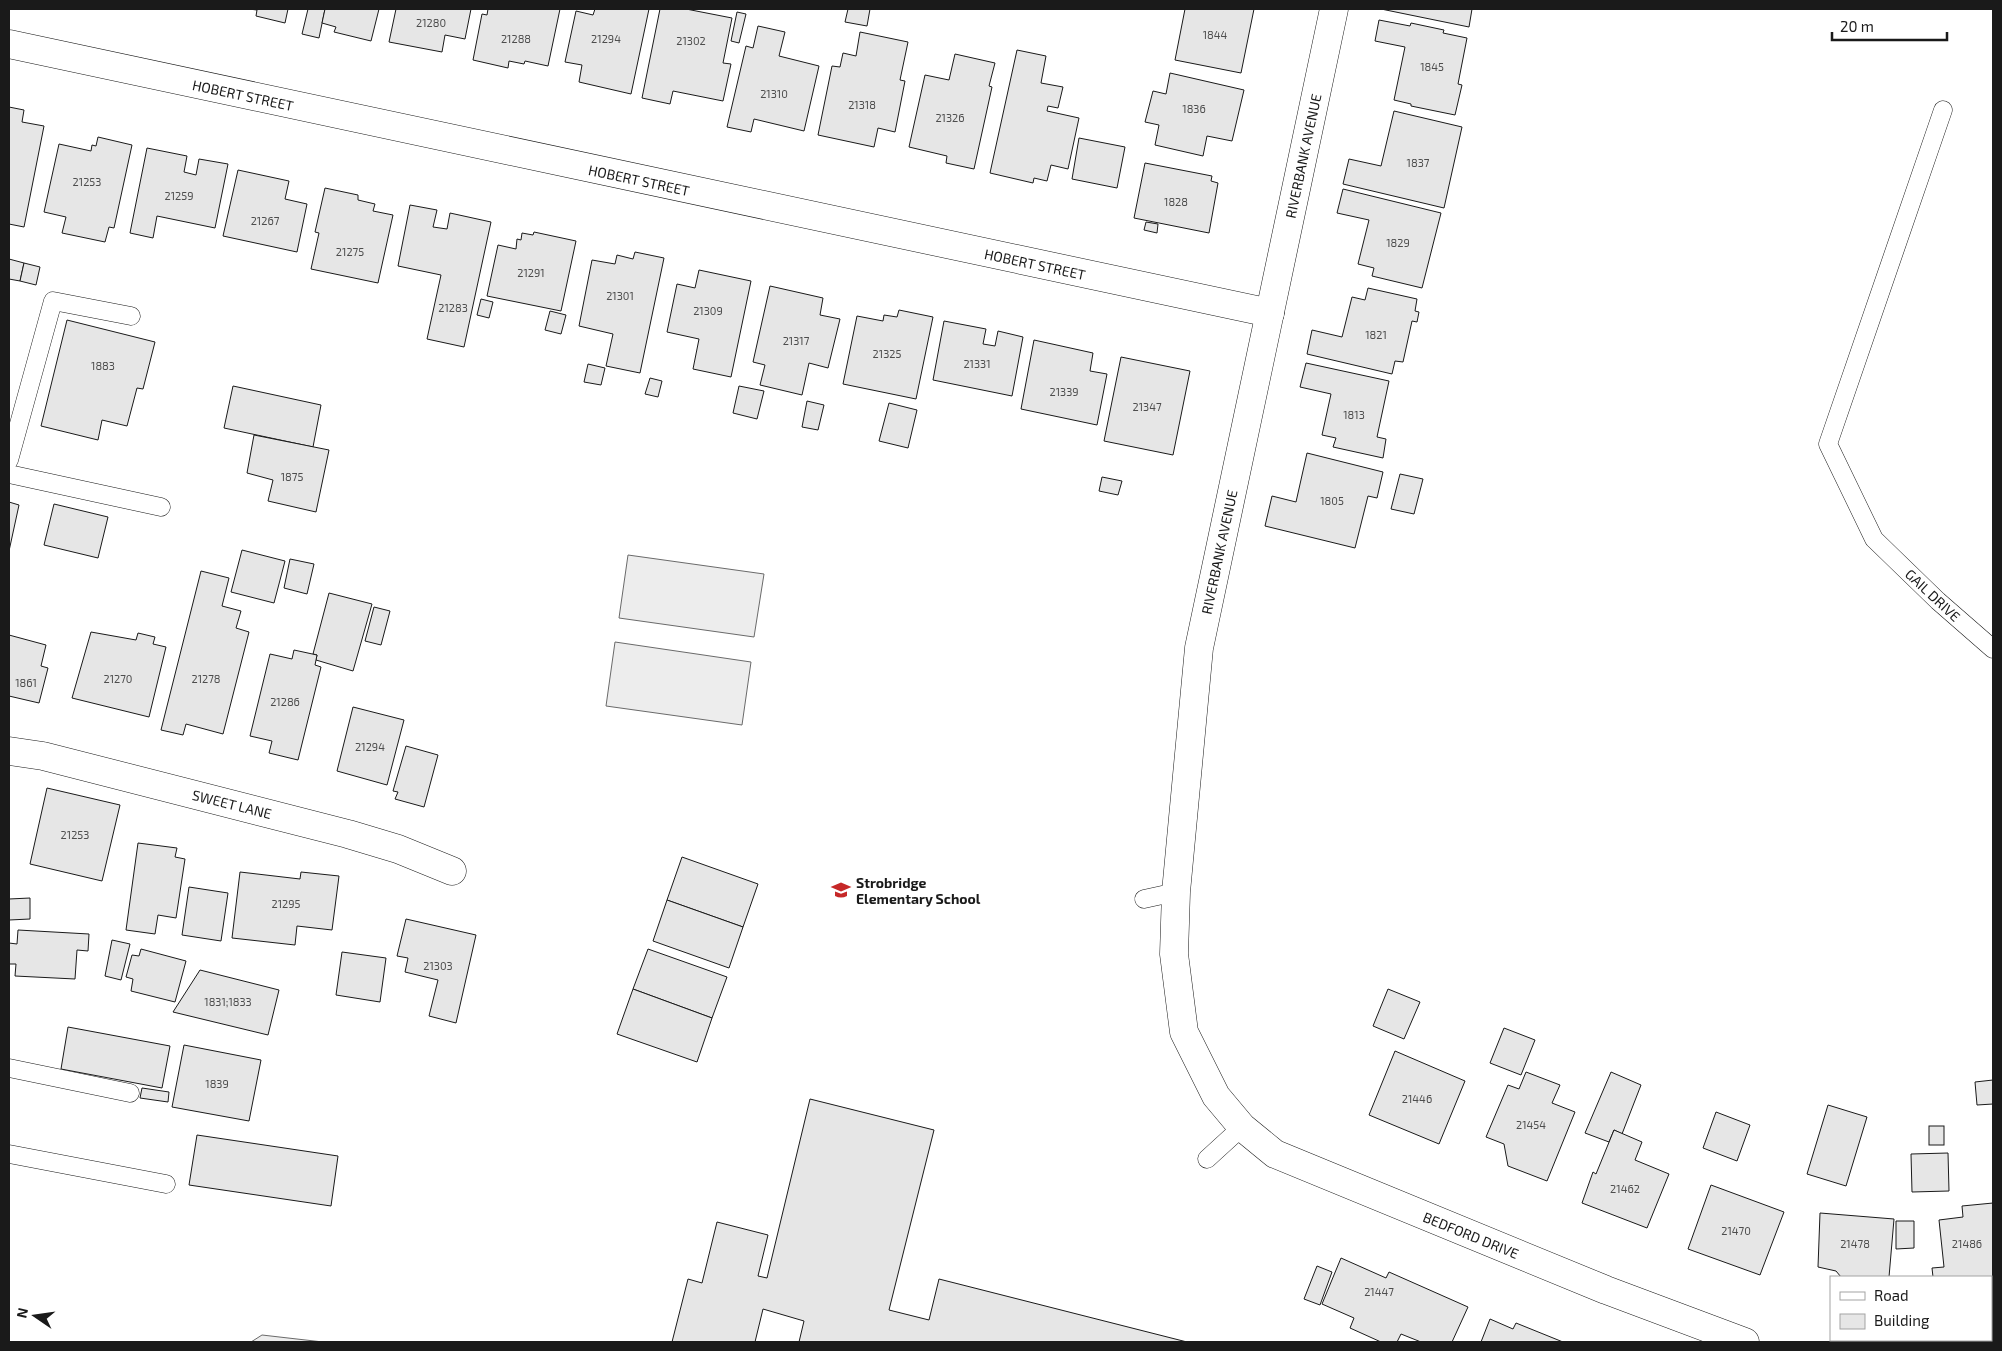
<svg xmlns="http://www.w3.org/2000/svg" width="2002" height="1351" font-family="'Exo 2',sans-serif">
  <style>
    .built { fill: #ededed; stroke: #6a6a6a }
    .building { fill: #e6e6e6; stroke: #1a1a1a }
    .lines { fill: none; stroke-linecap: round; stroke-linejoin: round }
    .service-casing { stroke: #1a1a1a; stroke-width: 19 }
    .minor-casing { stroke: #1a1a1a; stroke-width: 29 }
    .service { stroke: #fff; stroke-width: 18 }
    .minor { stroke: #fff; stroke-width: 28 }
    .labels { text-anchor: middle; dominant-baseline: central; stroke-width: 4; stroke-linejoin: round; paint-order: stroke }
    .number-label { font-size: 11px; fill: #4d4d4d }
    .street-label { font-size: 14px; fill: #1a1a1a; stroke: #fff }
    .poi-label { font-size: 14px; font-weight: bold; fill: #1a1a1a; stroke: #fff; text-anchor: start }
  </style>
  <rect width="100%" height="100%" fill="#fff"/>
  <g class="built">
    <polygon points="628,555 764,574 754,637 619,618"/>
    <polygon points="615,642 751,662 742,725 606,706"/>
    <polygon points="262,1335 323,1342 251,1342"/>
  </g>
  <g class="building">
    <polygon points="249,9 288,9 285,23 256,16 257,10"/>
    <polygon points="308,9 325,9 319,38 302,34"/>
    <polygon points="325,9 379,9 371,41 334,32 336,27 322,23"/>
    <polygon points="396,9 471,9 465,39 445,35 442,52 389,42"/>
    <polygon points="488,9 560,9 548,66 525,61 524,64 509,61 508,68 473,60 482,14 487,15"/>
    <polygon points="595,9 649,9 631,94 579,82 582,65 565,62 576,11 593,15"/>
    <polygon points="660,9 686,9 732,18 723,63 731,64 723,101 673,91 670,104 642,98"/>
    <polygon points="848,9 870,9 867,26 845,22"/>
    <polygon points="1185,9 1254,9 1241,73 1175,60"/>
    <polygon points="1381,9 1472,9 1469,27"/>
    <polygon points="737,12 746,14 739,43 731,41"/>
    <polygon points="1379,20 1410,26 1411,23 1444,30 1443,33 1467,38 1458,84 1462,85 1455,115 1411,106 1411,104 1394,100 1405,47 1375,41"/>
    <polygon points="758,26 785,32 779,56 819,66 804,131 754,119 751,132 727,127 746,46 753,48"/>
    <polygon points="860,32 908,42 900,80 905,81 895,132 878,128 874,147 818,135 832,66 840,67 843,53 856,56"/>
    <polygon points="1017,50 1046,56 1041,83 1063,87 1058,108 1048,106 1047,111 1079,118 1068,169 1051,165 1047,181 1034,178 1033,183 990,173"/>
    <polygon points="955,54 995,63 989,86 992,87 974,169 946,163 947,156 909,147 925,75 949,80"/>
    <polygon points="1170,73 1244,90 1232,141 1207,136 1203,156 1155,145 1159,125 1145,122 1153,91 1166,94"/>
    <polygon points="9,107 24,110 22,122 44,126 24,227 9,224"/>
    <polygon points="1394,111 1462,127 1444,208 1343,184 1349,159 1381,166"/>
    <polygon points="98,137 132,145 114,228 109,227 105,242 62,233 66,217 44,212 59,144 91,151 92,145 96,146"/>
    <polygon points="1079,138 1125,147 1117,188 1072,179"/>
    <polygon points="147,148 187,156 184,172 196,175 199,159 228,164 215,228 157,216 153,238 130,233"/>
    <polygon points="1145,163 1212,176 1211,181 1218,183 1209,233 1134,218"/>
    <polygon points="238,170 289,181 285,199 307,204 297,252 223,236"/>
    <polygon points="325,188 358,195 358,200 375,204 373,211 393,215 378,283 311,269 319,233 315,232"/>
    <polygon points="1343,189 1441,213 1422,288 1372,276 1374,268 1358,264 1369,220 1337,213"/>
    <polygon points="410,205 437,210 433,227 447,229 450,213 491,222 464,347 427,339 441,275 398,266"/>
    <polygon points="1146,222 1158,224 1157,233 1144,230"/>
    <polygon points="534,232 576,241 561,311 487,296 498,245 516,249 517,239 521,240 522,233 533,235"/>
    <polygon points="635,252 664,258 640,373 606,366 613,334 579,326 592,260 615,264 617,255 633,259"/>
    <polygon points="9,259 24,263 20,281 9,279"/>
    <polygon points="24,263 40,267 36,285 20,281"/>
    <polygon points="699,270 751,281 731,377 693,369 699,339 667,332 677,284 695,288"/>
    <polygon points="770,286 823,298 820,315 840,319 828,368 809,363 802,395 760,385 765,365 753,362"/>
    <polygon points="1368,288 1417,299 1415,311 1419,312 1417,322 1412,321 1403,362 1395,361 1392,374 1307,354 1312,330 1342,337 1352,297 1365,300"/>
    <polygon points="481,299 493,302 489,318 477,315"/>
    <polygon points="899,310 933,317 916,399 843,384 857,316 883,321 884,315 897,317"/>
    <polygon points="550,311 566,315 561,334 545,330"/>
    <polygon points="67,320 155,342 143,389 137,388 127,426 102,420 98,440 41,426"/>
    <polygon points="944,321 986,329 983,344 995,346 998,331 1023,337 1012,396 933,380"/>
    <polygon points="1034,340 1093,353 1090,371 1107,374 1097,425 1021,409"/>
    <polygon points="1121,357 1190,371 1173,455 1104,441"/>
    <polygon points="1306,363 1389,381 1377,437 1386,439 1383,458 1333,447 1336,438 1322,435 1331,394 1300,387"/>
    <polygon points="588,364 605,368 601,385 584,382"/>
    <polygon points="650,378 662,381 658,397 645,394"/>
    <polygon points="233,386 321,405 313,447 224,428"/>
    <polygon points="739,386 764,391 757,419 733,413"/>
    <polygon points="807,401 824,405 818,430 802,427"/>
    <polygon points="889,403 917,410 908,448 879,441"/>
    <polygon points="254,435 329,450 316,512 268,501 273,480 247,473"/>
    <polygon points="1307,453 1383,472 1377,498 1368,496 1355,548 1265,526 1272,496 1296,502"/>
    <polygon points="1400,474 1423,479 1414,514 1391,509"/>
    <polygon points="1102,477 1122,481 1118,495 1099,491"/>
    <polygon points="9,502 19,505 9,551"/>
    <polygon points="54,504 108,517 98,558 44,545"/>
    <polygon points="242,550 285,561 274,603 231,592"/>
    <polygon points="290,559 314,564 307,594 284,588"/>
    <polygon points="201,571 229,578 222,606 241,611 236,628 249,632 223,734 186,724 183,735 161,730"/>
    <polygon points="329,593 372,604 353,671 316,660 317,655 313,654"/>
    <polygon points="374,607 390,611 381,645 365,641"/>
    <polygon points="91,632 136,640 138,633 155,637 153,644 166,647 149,717 72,698"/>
    <polygon points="9,635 46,645 41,666 48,668 39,703 9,696"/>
    <polygon points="294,650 317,655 315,665 321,667 298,760 269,753 272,741 250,736 270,654 292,659"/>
    <polygon points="353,707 404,720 387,785 337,771"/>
    <polygon points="406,746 438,755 424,807 395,799 398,792 393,791"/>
    <polygon points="47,788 120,805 102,881 30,864"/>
    <polygon points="138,843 177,848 175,857 185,859 176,918 158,915 155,934 126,930"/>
    <polygon points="682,857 758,884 743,927 667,900"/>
    <polygon points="240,872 300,879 301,872 339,876 332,930 297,926 295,945 232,938"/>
    <polygon points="189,887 228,893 221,941 182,935"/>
    <polygon points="30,898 30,919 9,920 9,899"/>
    <polygon points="667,900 743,927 729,968 653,941"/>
    <polygon points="406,919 476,935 456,1023 429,1016 438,980 405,972 408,958 397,956"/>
    <polygon points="18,930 89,934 88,951 77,950 75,979 15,976 16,964 9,964 9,943 17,944"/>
    <polygon points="112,940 130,944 121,980 105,976"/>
    <polygon points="141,949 186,961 175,1002 131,991 133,979 126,977 132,955 139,956"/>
    <polygon points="648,949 727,977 712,1018 633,989"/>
    <polygon points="342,952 386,958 380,1002 336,995"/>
    <polygon points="200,970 279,990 268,1035 173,1012"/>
    <polygon points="633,989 712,1018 697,1062 617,1034"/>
    <polygon points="1388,989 1420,1002 1404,1039 1373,1026"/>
    <polygon points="68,1027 170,1046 162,1088 61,1069"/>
    <polygon points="1504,1028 1535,1040 1521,1075 1490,1063"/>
    <polygon points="184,1045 261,1060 249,1121 172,1107"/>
    <polygon points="1395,1051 1465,1081 1439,1144 1369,1115"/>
    <polygon points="1526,1072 1560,1085 1552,1103 1575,1112 1547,1181 1508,1166 1504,1144 1486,1137 1508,1085 1519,1089"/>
    <polygon points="1611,1072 1641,1085 1622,1134 1614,1130 1609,1142 1585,1133"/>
    <polygon points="1993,1080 1993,1104 1977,1105 1975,1082"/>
    <polygon points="142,1088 169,1092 168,1102 140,1098"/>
    <polygon points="810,1099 934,1130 889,1310 929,1320 939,1279 1187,1342 799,1342 804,1321 763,1309 755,1342 672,1342 688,1279 702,1283 717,1222 768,1235 758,1276 767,1278"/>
    <polygon points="1828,1105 1867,1117 1846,1186 1807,1174"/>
    <polygon points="1716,1112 1750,1125 1737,1161 1703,1148"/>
    <rect x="1929" y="1126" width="15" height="19"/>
    <polygon points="1614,1130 1642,1142 1635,1160 1669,1174 1647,1228 1582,1203 1593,1172 1596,1174"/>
    <polygon points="197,1135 338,1156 331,1206 189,1185"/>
    <polygon points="1948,1153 1949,1191 1912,1192 1911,1154"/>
    <polygon points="1711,1185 1784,1212 1760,1275 1688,1249"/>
    <polygon points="1993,1203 1993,1293 1991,1294 1991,1277 1933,1277 1932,1268 1944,1267 1939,1220 1963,1217 1962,1206"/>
    <polygon points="1820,1213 1894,1219 1889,1277 1841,1277 1836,1271 1818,1267"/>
    <polygon points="1896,1221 1914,1221 1914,1248 1896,1249"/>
    <polygon points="1341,1258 1386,1278 1389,1272 1468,1307 1452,1342 1421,1342 1401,1334 1397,1342 1381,1342 1350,1328 1354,1318 1322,1304"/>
    <polygon points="1317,1266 1332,1272 1320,1305 1304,1299"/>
    <polygon points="1490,1319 1513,1329 1516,1323 1563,1342 1481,1342"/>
  </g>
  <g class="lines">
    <g class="service-casing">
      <g id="service">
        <polyline points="1943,110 1828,444 1874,539 1938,601 1993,649"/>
        <polyline points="9,460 53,301 131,316"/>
        <polyline points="9,474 161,507"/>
        <polyline points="1144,899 1176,892"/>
        <polyline points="9,1068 130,1093"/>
        <polyline points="9,1154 166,1184"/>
        <polyline points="1207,1159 1242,1127"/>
      </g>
    </g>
    <g class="minor-casing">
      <g id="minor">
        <polyline points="1334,9 1199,648 1176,892 1174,954 1184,1032 1216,1096 1242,1127 1275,1154 1606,1290 1745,1342"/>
        <polyline points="9,44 1270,313"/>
        <polyline points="9,751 43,756 348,834 398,849 452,871"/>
      </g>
    </g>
    <use href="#service" class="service"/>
    <use href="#minor" class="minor"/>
  </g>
  <defs>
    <g id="school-bare" transform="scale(1.5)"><path d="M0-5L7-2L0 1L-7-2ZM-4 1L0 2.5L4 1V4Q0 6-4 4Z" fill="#c62828" stroke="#fff" stroke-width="2.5" paint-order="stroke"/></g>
  </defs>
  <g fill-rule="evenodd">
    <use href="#school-bare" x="841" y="890"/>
  </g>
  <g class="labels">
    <g class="number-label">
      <text x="431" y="22">21280</text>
      <text x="1215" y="34">1844</text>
      <text x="516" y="38">21288</text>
      <text x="606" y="38">21294</text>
      <text x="691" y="40">21302</text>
      <text x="1432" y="66">1845</text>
      <text x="774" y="93">21310</text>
      <text x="862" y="104">21318</text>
      <text x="1194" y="108">1836</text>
      <text x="950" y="117">21326</text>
      <text x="1418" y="162">1837</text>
      <text x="87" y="181">21253</text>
      <text x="179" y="195">21259</text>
      <text x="1176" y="201">1828</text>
      <text x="265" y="220">21267</text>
      <text x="1398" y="242">1829</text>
      <text x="350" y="251">21275</text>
      <text x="531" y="272">21291</text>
      <text x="620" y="295">21301</text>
      <text x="453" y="307">21283</text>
      <text x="708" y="310">21309</text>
      <text x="1376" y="334">1821</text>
      <text x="796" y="340">21317</text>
      <text x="887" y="353">21325</text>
      <text x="977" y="363">21331</text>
      <text x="103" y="365">1883</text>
      <text x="1064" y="391">21339</text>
      <text x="1147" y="406">21347</text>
      <text x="1354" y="414">1813</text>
      <text x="292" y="476">1875</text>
      <text x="1332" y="500">1805</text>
      <text x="118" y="678">21270</text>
      <text x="206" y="678">21278</text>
      <text x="26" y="682">1861</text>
      <text x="285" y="701">21286</text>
      <text x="370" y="746">21294</text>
      <text x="75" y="834">21253</text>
      <text x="286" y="903">21295</text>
      <text x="438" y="965">21303</text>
      <text x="228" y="1001">1831;1833</text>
      <text x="217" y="1083">1839</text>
      <text x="1417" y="1098">21446</text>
      <text x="1531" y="1124">21454</text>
      <text x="1625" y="1188">21462</text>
      <text x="1736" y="1230">21470</text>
      <text x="1855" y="1243">21478</text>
      <text x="1967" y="1243">21486</text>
      <text x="1379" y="1291">21447</text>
    </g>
    <g class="street-label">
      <text transform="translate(243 95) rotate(12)">HOBERT STREET</text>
      <text transform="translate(1303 156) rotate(-78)">RIVERBANK AVENUE</text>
      <text transform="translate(639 180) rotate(12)">HOBERT STREET</text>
      <text transform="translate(1035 264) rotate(12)">HOBERT STREET</text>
      <text transform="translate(1219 552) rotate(-78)">RIVERBANK AVENUE</text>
      <text transform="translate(1933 595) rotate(43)">GAIL DRIVE</text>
      <text transform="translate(232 804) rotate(14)">SWEET LANE</text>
      <text transform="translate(1471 1235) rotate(22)">BEDFORD DRIVE</text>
    </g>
    <g class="poi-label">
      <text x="856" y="882">Strobridge<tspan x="856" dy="16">Elementary School</tspan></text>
    </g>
  </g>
  <rect width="2002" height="1351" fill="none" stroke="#1a1a1a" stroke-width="20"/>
  <rect x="1830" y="1276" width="162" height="65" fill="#ffffff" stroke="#a3a3a3"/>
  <rect x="1840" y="1292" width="25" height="8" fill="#ffffff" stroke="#a3a3a3"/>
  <text x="1874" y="1301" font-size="15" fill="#1a1a1a">Road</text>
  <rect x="1840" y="1314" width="25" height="15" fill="#e6e6e6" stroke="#a3a3a3"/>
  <text x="1874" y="1326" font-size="15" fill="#1a1a1a">Building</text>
  <g transform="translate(35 1316) rotate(283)" stroke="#ffffff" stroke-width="4" paint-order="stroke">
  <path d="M0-4L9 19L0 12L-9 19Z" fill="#1a1a1a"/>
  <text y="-8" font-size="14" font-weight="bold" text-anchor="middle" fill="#1a1a1a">N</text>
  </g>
  <path d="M1832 32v8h115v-8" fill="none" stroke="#1a1a1a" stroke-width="2.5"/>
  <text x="1840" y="32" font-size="15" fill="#1a1a1a" stroke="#ffffff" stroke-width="4" paint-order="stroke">20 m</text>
</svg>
